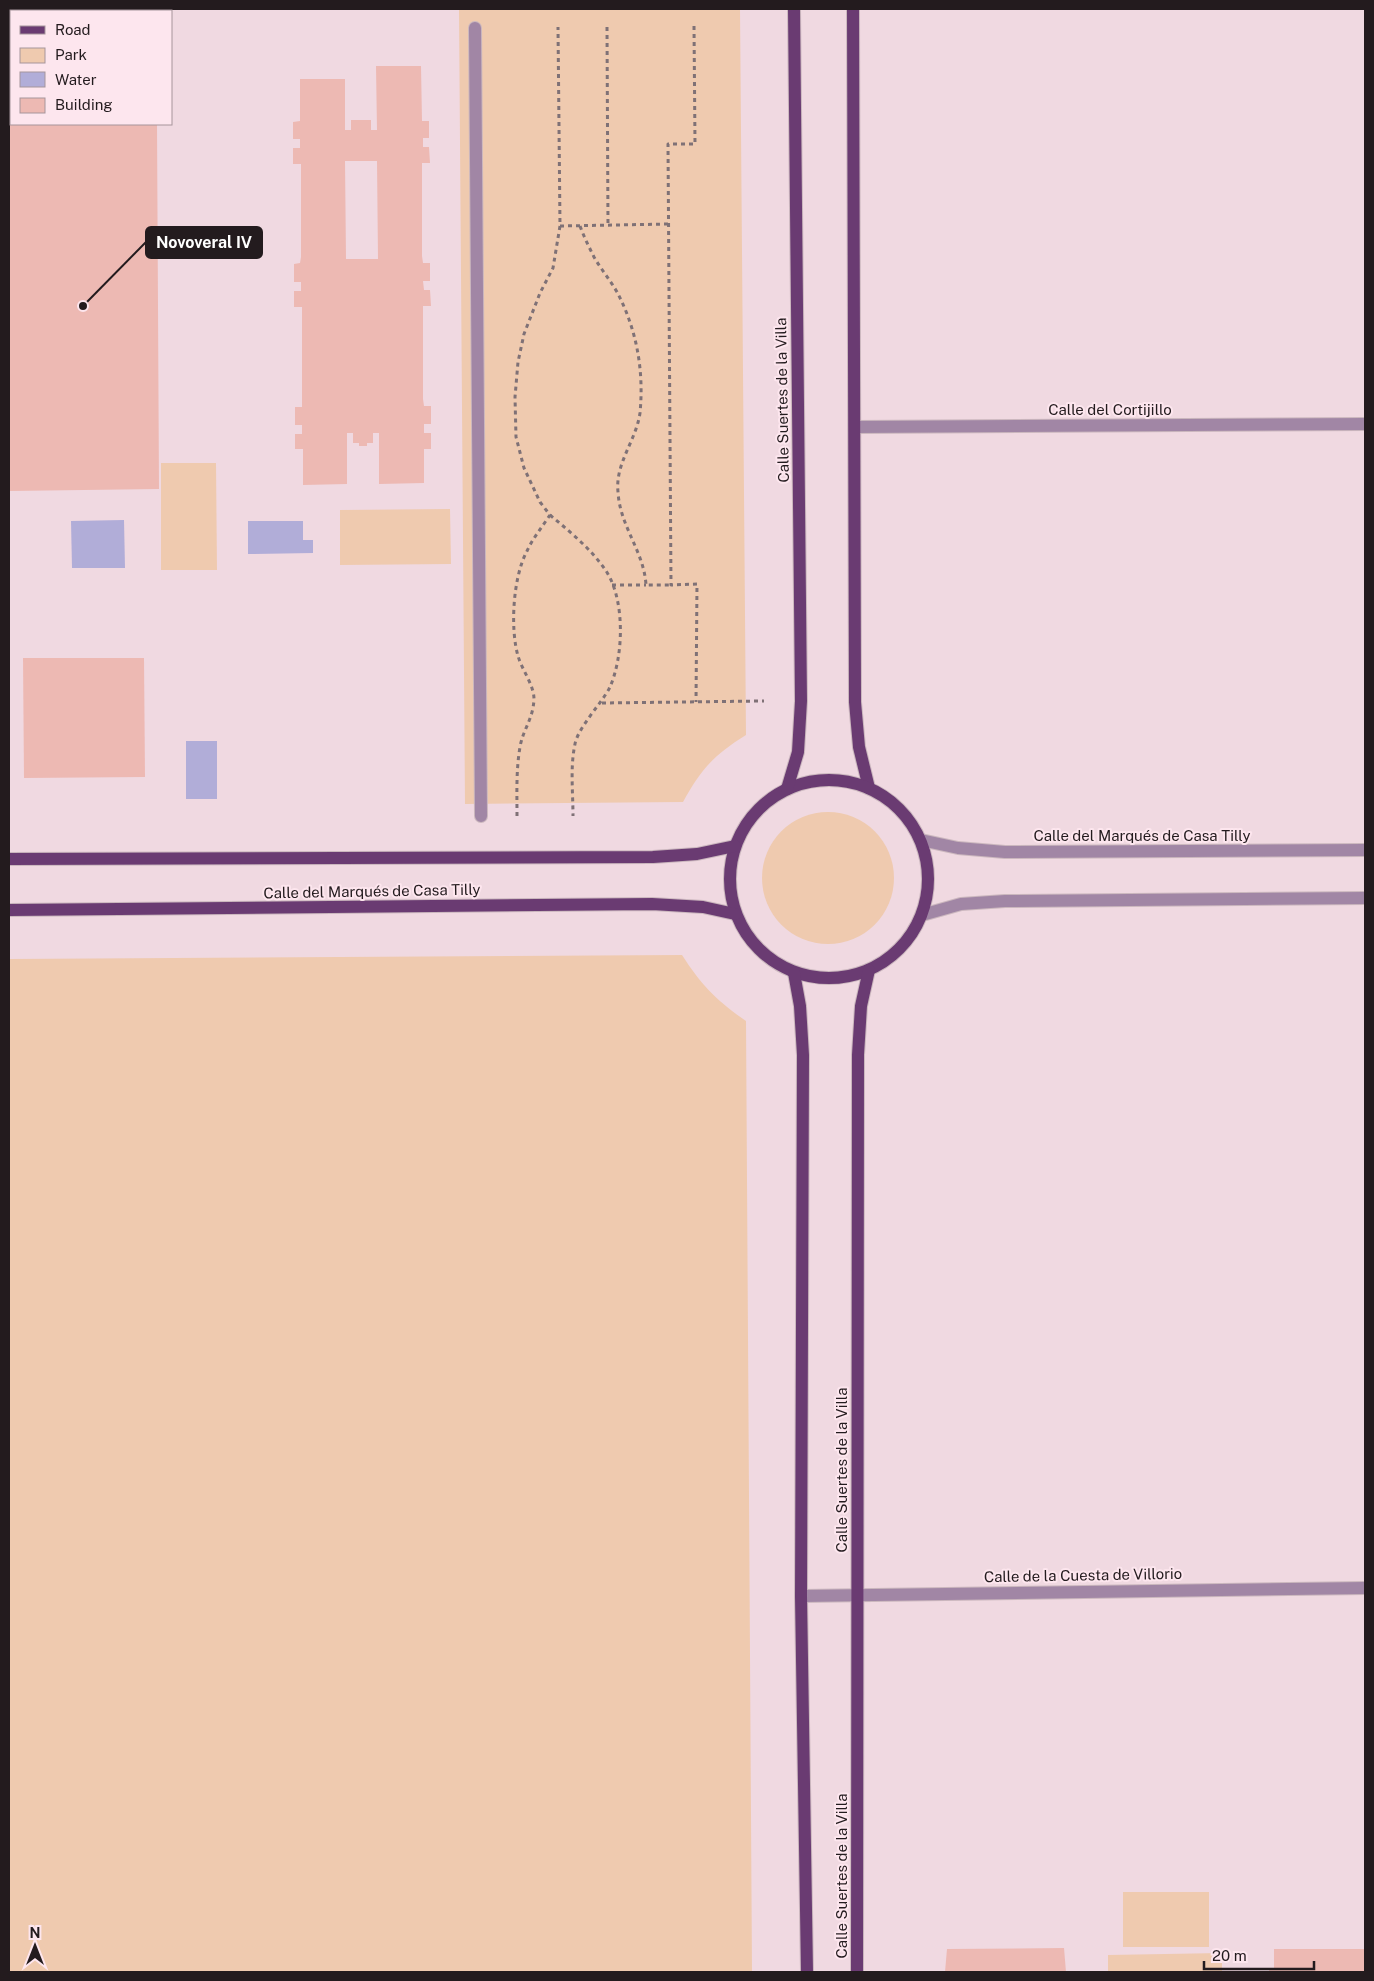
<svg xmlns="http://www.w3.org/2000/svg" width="1374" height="1981" font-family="'Public Sans',sans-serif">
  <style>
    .green { fill: #efcaaf }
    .water { fill: #b1add8 }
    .building { fill: #edb9b3; fill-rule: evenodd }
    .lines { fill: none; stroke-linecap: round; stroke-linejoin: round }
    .minor-casing { stroke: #cbb7be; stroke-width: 14 }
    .major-casing { stroke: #cbb7be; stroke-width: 14 }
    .path { stroke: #7f7176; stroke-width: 3; stroke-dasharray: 4 4; stroke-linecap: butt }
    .minor { stroke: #a186a5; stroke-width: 12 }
    .major { stroke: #6a3b72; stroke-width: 12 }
    .labels { text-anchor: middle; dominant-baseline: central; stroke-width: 4; stroke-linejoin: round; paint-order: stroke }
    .street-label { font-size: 15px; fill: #231b1e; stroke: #fde6ee }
    .leader { fill: none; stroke: #231b1e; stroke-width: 2 }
    .callout-dot { fill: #231b1e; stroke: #fde6ee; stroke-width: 2 }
    .callout { fill: #231b1e; stroke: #231b1e; stroke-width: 2 }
    .callout-label { font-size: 16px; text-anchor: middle; font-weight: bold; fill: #fff }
  </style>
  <rect width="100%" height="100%" fill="#f0d9e1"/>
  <g class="green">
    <path d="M459,9H740L746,735C714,755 701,769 683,802L465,804Z"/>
    <polygon points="161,463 216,463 217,570 161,570"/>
    <polygon points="450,509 451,564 340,565 340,510"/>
    <circle cx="828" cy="878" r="66"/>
    <path d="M682,955C702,986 716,1000 746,1021L752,1972H9V959Z"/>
    <rect x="1123" y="1892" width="86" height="55"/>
    <polygon points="1222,1953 1222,1972 1108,1972 1108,1955"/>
  </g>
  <g class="water">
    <polygon points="124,520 125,568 72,568 71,521"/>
    <polygon points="248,521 303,521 303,540 313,540 313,553 248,554"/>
    <rect x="186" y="741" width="31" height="58"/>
  </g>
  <g class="building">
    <path d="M376,66H421L422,121H429V138H423V147H429L430,163H422V256L423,263H430V281H423L424,290H430L431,306H423V399L424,406H431V424H424V433H431V449H424V483L379,484V433H373V443H367V446H359V443H353V433H347V484L303,485V449H295V434H302V425H295V407H302V307H294V291H301V282H294V264L300,263L301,257V164H293V148H300V139H293V122L300,121V79H345V130H351V120H371V130H377ZM345,161H377L378,259H346Z"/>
    <polygon points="9,70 11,70 11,124 157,124 159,489 9,491"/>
    <polygon points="23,658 144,658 145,777 24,778"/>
    <polygon points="1064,1948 1066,1972 945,1972 947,1949"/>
    <polygon points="1274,1949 1365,1949 1365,1972 1269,1972 1269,1968 1274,1968"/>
  </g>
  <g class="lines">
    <g class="minor-casing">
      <g id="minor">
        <polyline points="475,28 481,816"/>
        <polyline points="855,427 1365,424"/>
        <polyline points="921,840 958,848 1005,852 1365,850"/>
        <polyline points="922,915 961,904 1005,901 1365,898"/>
        <polyline points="801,1596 1365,1588"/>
      </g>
    </g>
    <g class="major-casing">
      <g id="major">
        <polyline points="853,9 855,702 859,747 869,788"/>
        <circle cx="829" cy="879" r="99"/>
        <polyline points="787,789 798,752 801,701 794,9"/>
        <polyline points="9,859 653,857 697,854 735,846"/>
        <polyline points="9,910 652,904 703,907 735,914"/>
        <polyline points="794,973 800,1006 803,1055 801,1596 807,1972"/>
        <polyline points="857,1972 858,1055 861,1006 869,970"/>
      </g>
    </g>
    <g class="path">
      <polyline points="694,26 695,144 668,144 671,585 697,584 696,702"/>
      <polyline points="607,27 608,226"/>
      <polyline points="560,226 670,224"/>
      <path d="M580,226C584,237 589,247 594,257C601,269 610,280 617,292C637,330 644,371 640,413C636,441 615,463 618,492C620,527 644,551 646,585H671"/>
      <path d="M550,515C569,531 589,547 604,568C626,597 624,658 609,689C600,705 578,728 575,744C570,767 573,792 573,816"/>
      <polyline points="612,585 646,585"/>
      <polyline points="602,703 764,701"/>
      <path d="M517,816C517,793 516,770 520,747C523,729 533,720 534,699C534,685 522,670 518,656C510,628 513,577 527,551C533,538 542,527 550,515L540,502L524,468L516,437L515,397L518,362L524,334L540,293L553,268L560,226L558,27"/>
    </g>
    <use href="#minor" class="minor"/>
    <use href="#major" class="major"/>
  </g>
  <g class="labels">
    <g class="street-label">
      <text transform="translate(782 400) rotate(-91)">Calle Suertes de la Villa</text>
      <text x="1110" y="409">Calle del Cortijillo</text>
      <text x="1142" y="835">Calle del Marqués de Casa Tilly</text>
      <text transform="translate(372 891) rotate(-1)">Calle del Marqués de Casa Tilly</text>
      <text transform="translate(841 1470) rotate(-90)">Calle Suertes de la Villa</text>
      <text transform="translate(1083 1575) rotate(-1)">Calle de la Cuesta de Villorio</text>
      <text transform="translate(841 1876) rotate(-90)">Calle Suertes de la Villa</text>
    </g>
  </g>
  <path class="leader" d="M83 306L146 242"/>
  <circle class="callout-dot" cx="83" cy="306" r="5"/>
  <rect class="callout" x="146" y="227" width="116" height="31" rx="5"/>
  <g class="callout-label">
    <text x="204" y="248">Novoveral IV</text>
  </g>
  <rect width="1374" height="1981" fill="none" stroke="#231b1e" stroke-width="20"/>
  <rect x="10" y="10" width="162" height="115" fill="#fde6ee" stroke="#a6959b"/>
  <rect x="20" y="26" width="25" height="8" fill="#6a3b72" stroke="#a6959b"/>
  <text x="55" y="35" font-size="15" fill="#231b1e">Road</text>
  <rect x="20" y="48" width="25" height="15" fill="#efcaaf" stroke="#a6959b"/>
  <text x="55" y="60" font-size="15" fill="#231b1e">Park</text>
  <rect x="20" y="72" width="25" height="15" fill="#b1add8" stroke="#a6959b"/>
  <text x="55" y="85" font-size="15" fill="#231b1e">Water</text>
  <rect x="20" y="98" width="25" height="15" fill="#edb9b3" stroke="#a6959b"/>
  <text x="55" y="110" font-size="15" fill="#231b1e">Building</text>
  <g transform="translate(35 1946)" stroke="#fde6ee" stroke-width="4" paint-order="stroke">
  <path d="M0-4L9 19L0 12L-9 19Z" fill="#231b1e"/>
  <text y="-8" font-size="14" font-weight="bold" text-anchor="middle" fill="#231b1e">N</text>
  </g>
  <path d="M1204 1961v8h110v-8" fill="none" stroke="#231b1e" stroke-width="2.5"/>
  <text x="1212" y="1961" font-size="15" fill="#231b1e" stroke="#fde6ee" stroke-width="4" paint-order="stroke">20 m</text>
</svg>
